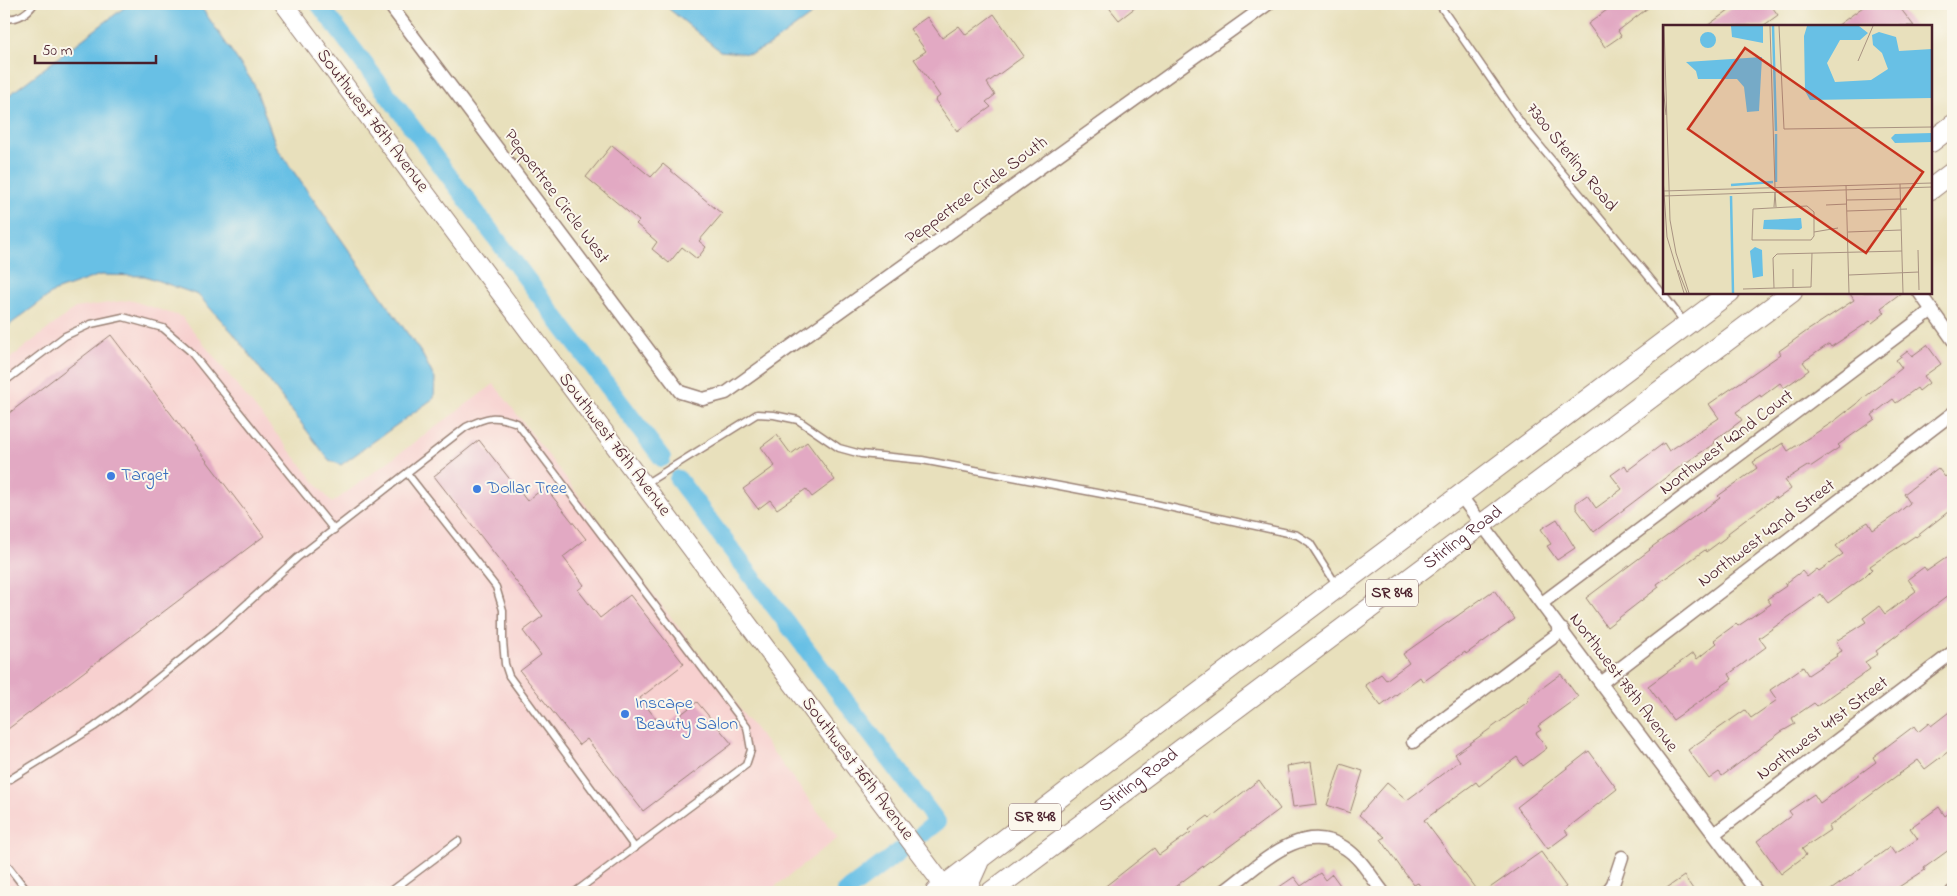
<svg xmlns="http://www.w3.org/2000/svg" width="1957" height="896" font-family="'Indie Flower',sans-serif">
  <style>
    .built { fill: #f7d0cf }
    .water { fill: #68c0e5; stroke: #597088 }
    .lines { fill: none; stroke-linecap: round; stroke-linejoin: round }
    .canal { stroke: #68c0e5; stroke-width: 18 }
    .building { fill: #e2a9c3 }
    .lane-casing { stroke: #998074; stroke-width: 9 }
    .street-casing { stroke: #998074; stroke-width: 15 }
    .secondary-casing { stroke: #998074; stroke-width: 20 }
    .primary-casing { stroke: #998074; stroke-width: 22 }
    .lane { stroke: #fff; stroke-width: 6 }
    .street { stroke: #fff; stroke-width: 12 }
    .secondary { stroke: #fff; stroke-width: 18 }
    .primary { stroke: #fff; stroke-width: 20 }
    .shop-dot { fill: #3f7fe0; stroke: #fbf7ec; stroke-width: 2 }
    .labels { text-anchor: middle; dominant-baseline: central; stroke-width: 4; stroke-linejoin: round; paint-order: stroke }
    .shield { fill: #fbf7ec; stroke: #7f6065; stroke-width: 1 }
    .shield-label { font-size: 16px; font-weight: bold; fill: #4a1f2b }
    .street-label { font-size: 18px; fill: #4a1f2b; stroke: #fbf7ec }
    .shop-label { font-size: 18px; fill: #366cbe; stroke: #fbf7ec; text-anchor: start }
    .inset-river { fill: none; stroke: #68c0e5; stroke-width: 2.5 }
    .inset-road { fill: none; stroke: #a99382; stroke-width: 1 }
    .view { fill: #c8321e; fill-opacity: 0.15; stroke: #c8321e; stroke-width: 2.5 }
    .inset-edge { fill: none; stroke: #4a1f2b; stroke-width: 2.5 }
  </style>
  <rect width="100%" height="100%" fill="#fbf7ec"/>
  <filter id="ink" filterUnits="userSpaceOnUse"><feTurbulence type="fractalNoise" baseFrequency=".02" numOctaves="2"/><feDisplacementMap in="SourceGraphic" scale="10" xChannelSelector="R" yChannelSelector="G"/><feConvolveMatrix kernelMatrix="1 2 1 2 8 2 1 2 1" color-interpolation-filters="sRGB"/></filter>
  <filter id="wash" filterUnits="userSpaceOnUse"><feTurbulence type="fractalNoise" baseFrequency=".0096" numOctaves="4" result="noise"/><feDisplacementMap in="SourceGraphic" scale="20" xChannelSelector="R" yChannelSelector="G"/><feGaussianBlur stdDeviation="1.12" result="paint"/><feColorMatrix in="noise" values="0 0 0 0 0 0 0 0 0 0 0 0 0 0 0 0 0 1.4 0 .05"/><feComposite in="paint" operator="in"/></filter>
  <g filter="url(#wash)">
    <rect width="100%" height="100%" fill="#e8e0bc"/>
    <polygon class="built" points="130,300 182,317 332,503 494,384 838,838 768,892 4,892 4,363 75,308"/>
    <g class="water">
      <polygon points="129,4 199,4 254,84 277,148 422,354 435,379 434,398 341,465 329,460 233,333 198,295 145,276 100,275 55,291 4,329 4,99"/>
      <polygon points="665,4 826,4 770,45 751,54 720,51 669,9"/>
    </g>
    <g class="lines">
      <g class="canal">
        <polyline points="319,4 662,458"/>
        <polyline points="678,479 937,822 923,833"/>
        <polyline points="845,892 900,851"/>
      </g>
    </g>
    <g id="blocks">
      <g class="building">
        <polygon points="1106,4 1140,4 1119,20"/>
        <polygon points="1615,4 1653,4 1618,31 1621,36 1605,47 1588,24"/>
        <polygon points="1737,4 1770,4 1778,15 1763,26 1707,26"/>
        <polygon points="1867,4 1897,4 1914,26 1837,26"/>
        <polygon points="994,14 1024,56 987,83 995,95 986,102 991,107 957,131 935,100 940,96 914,59 926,51 910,29 927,17 942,38 959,26 966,35"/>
        <polygon points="612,145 651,177 663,164 722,214 699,241 706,247 697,259 682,247 669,263 652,249 657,242 636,224 639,221 586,177"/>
        <polygon points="1849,292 1902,292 1881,308 1885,313 1872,323 1870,321 1831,347 1829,344 1803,362 1809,370 1798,378 1784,388 1780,383 1761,397 1760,395 1736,412 1742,420 1714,441 1715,443 1681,466 1594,532 1576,508 1576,503 1587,495 1596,508 1622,489 1611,475 1625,465 1628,470 1664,443 1669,451 1719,418 1709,404 1781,354 1779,351 1807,331 1854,300"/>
        <polygon points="111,335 264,536 4,732 4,417"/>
        <polygon points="1927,345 1941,364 1924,376 1929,383 1919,391 1917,388 1896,403 1893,399 1872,415 1875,419 1838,445 1840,447 1810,467 1809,465 1785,480 1791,489 1777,499 1776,497 1728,533 1729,535 1706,552 1705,550 1657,584 1659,587 1607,627 1586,598 1650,550 1649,549 1720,498 1718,496 1757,468 1753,462 1783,443 1788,451 1833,422 1902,368 1896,360 1908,351 1912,356"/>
        <polygon points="777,435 791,454 807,442 835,480 812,497 806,489 777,509 770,500 758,509 743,489 775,466 761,447"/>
        <polygon points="479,440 527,501 545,487 586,539 563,557 584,585 578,590 600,618 630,595 684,664 640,698 663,728 697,702 732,744 643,811 587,739 579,745 520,671 541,655 523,631 543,616 434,476"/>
        <polygon points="1938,468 1945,477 1953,470 1953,508 1916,537 1915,536 1870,566 1872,569 1864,577 1828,603 1821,594 1759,638 1766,647 1729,674 1732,679 1673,720 1648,686 1693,653 1697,659 1717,643 1714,640 1736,624 1738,626 1771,604 1767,599 1786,586 1785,584 1802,571 1807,577 1817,569 1819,571 1843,554 1836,546 1855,530 1868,522 1873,530 1898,513 1910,503 1904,494"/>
        <polygon points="1557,519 1575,548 1557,560 1547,546 1551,544 1541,529"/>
        <polygon points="1953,553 1953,592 1876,651 1878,654 1865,662 1870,669 1817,706 1814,703 1792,718 1795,724 1781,732 1722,776 1719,772 1709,779 1688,750 1745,710 1751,718 1777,700 1770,690 1803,667 1808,675 1837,656 1836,654 1842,651 1836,641 1866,622 1863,618 1879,606 1885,614 1916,591 1908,579 1924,567 1927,571"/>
        <polygon points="1494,590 1515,619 1466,654 1465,652 1423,682 1420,677 1381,706 1365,685 1381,674 1386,680 1409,663 1403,654"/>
        <polygon points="1561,674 1578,697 1538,726 1541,730 1536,733 1547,748 1523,766 1517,757 1479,786 1476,782 1424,820 1478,892 1424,892 1418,883 1414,885 1401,868 1381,839 1385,837 1359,815 1387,783 1407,800 1460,761 1455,754 1529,701 1527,699"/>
        <polygon points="1953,709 1953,748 1925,769 1918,760 1872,794 1828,827 1830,830 1802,849 1806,855 1781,874 1757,841 1792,815 1789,811 1814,794 1820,803 1876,762 1873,757 1914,726 1918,732 1929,723 1931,726"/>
        <polygon points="1589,751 1617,789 1565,830 1568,834 1548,849 1517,807"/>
        <polygon points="1311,762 1317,804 1293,807 1287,766"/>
        <polygon points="1341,764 1363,771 1350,813 1327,805"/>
        <polygon points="1259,780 1280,809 1168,892 1098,892 1154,848 1159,855 1191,832 1189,830 1208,816 1210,818"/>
        <polygon points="1939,807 1945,816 1953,810 1953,847 1924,868 1925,870 1891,892 1828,892 1890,847 1895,854 1918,839 1910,828"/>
        <polygon points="1541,852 1566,887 1558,892 1484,892"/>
        <polygon points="1320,873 1325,880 1332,874 1345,892 1272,892 1294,877 1301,886"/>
        <polygon points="1684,876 1695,892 1661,892"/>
      </g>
    </g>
  </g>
  <g filter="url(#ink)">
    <use href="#blocks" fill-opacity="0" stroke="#998074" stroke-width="1"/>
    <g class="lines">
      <g class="lane-casing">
        <g id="lane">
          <polyline points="1439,4 1521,123 1663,294 1684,322"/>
          <path d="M4,18C17,20 26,15 34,4"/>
          <polyline points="4,382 65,336 91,324 123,317 163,328 190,351 334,530"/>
          <polyline points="407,473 496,587 503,610 503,641 505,664 509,676 635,848"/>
          <polyline points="645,484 757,414 774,415 798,420 839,448 861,454 922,460 1155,504 1297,535 1310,543 1336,584"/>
          <path d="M4,783L94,727L123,706L219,629L297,558L466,427C488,416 494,415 517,423L747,727L751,750L746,765L575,892"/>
          <polyline points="4,861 28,892"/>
          <polyline points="390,892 458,841"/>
        </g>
      </g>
      <g class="street-casing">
        <g id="street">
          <polyline points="389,4 680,392 703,399 726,393 1268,4"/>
          <polyline points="1919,292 1953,340"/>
          <polyline points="1460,495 1757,892"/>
          <polyline points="1542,603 1932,310"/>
          <polyline points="1601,683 1953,413"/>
          <polyline points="1413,742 1563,630"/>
          <polyline points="1714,834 1953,652"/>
          <path d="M1223,892C1257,868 1301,818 1345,848C1361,858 1371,877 1383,892"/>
          <polyline points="1607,892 1613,884 1622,857"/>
          <polyline points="1952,892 1953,892"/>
        </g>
      </g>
      <g class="secondary-casing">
        <polyline id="secondary" points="284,4 944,886"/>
      </g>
      <g class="primary-casing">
        <g id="primary">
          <polyline points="1931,142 1953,125"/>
          <polyline points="1931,189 1953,172"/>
          <polyline points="936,892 1119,752 1730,292"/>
          <polyline points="965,892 978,863"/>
          <path id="s1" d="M991,892L1792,292"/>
        </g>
      </g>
      <use href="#lane" class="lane"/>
      <use href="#street" class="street"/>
      <use href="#secondary" class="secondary"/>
      <use href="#primary" class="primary"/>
    </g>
  </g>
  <g class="shop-dot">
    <circle cx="111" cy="476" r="5"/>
    <circle cx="477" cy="489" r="5"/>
    <circle cx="625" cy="714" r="5"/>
  </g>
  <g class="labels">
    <g class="shield">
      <rect x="1366" y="579.5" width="52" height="27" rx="4"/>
      <rect x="1009" y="803.5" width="52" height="27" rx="4"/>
    </g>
    <g class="shield-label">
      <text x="1392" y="593">SR 848</text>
      <text x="1035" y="817">SR 848</text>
    </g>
    <g class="street-label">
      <text transform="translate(372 121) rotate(53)">Southwest 76th Avenue</text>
      <text transform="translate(1571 158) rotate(51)">7300 Sterling Road</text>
      <text transform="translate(977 191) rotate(-36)">Peppertree Circle South</text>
      <text transform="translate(556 197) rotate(53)">Peppertree Circle West</text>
      <text transform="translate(1727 443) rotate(-37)">Northwest 42nd Court</text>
      <text transform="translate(614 445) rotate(53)">Southwest 76th Avenue</text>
      <text transform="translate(1767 534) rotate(-37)">Northwest 42nd Street</text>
      <text stroke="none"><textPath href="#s1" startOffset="590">Stirling Road</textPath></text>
      <text transform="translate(1623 683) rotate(53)">Northwest 78th Avenue</text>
      <text transform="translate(1823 729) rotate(-37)">Northwest 41st Street</text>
      <text transform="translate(857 769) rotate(53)">Southwest 76th Avenue</text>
      <text stroke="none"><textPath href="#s1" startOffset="185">Stirling Road</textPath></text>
    </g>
    <g class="shop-label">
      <text x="121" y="476">Target</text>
      <text x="487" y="489">Dollar Tree</text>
      <text x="635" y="704">Inscape<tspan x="635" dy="21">Beauty Salon</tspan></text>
    </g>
  </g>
  <g transform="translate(1663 25)">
    <rect width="269" height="269" fill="#e8e0bc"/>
    <path d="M68,1H100V18L69,12ZM144,1H196L205,8L197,15H177L164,38L172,57L208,55L225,44L219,28L210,20L209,10L216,7L233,12L236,26L269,24V73L147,75L142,66L141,11ZM37 15a8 8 0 1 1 16 0a8 8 0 1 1-16 0ZM99,32L96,86L84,87L81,62L74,54H35L33,46L23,37ZM269,108V117L232,118L228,113L232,109ZM138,193L139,203L136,205L100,204L101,195ZM92,222L99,225L100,251L90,253L87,226Z" fill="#68c0e5"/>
    <path class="inset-river" d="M110,1L113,106M113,157V109M68,160L110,157M68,171L70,268"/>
    <path class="inset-road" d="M1,1L7,195L13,228L26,268M107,1L112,163M116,1L121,104L269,102M195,36L210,1M0,61L3,90M0,153L4,212L21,268M237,159L240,268M183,160L186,268M0,166L269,158M112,167L113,182M0,171L269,162M184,175L238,174M163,180L184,179M144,181L151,187V211L148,215H89L90,184ZM111,182L112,167M184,186L244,184M151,207L175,203M185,207L238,205M255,225L256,265M130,244V262M15,245L24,268M186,250L256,247M111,263L110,233L114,229L239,226M80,264L148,262L149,228"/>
    <path class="view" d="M82,23L260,147L203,228L25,104Z"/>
    <rect width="269" height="269" class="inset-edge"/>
  </g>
  <rect width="1957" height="896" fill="none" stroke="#fbf7ec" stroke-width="20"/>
  <path d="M35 55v8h121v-8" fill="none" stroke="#4a1f2b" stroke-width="2.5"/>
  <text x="42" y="55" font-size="15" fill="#4a1f2b" stroke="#fbf7ec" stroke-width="4" paint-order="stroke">50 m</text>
</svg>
